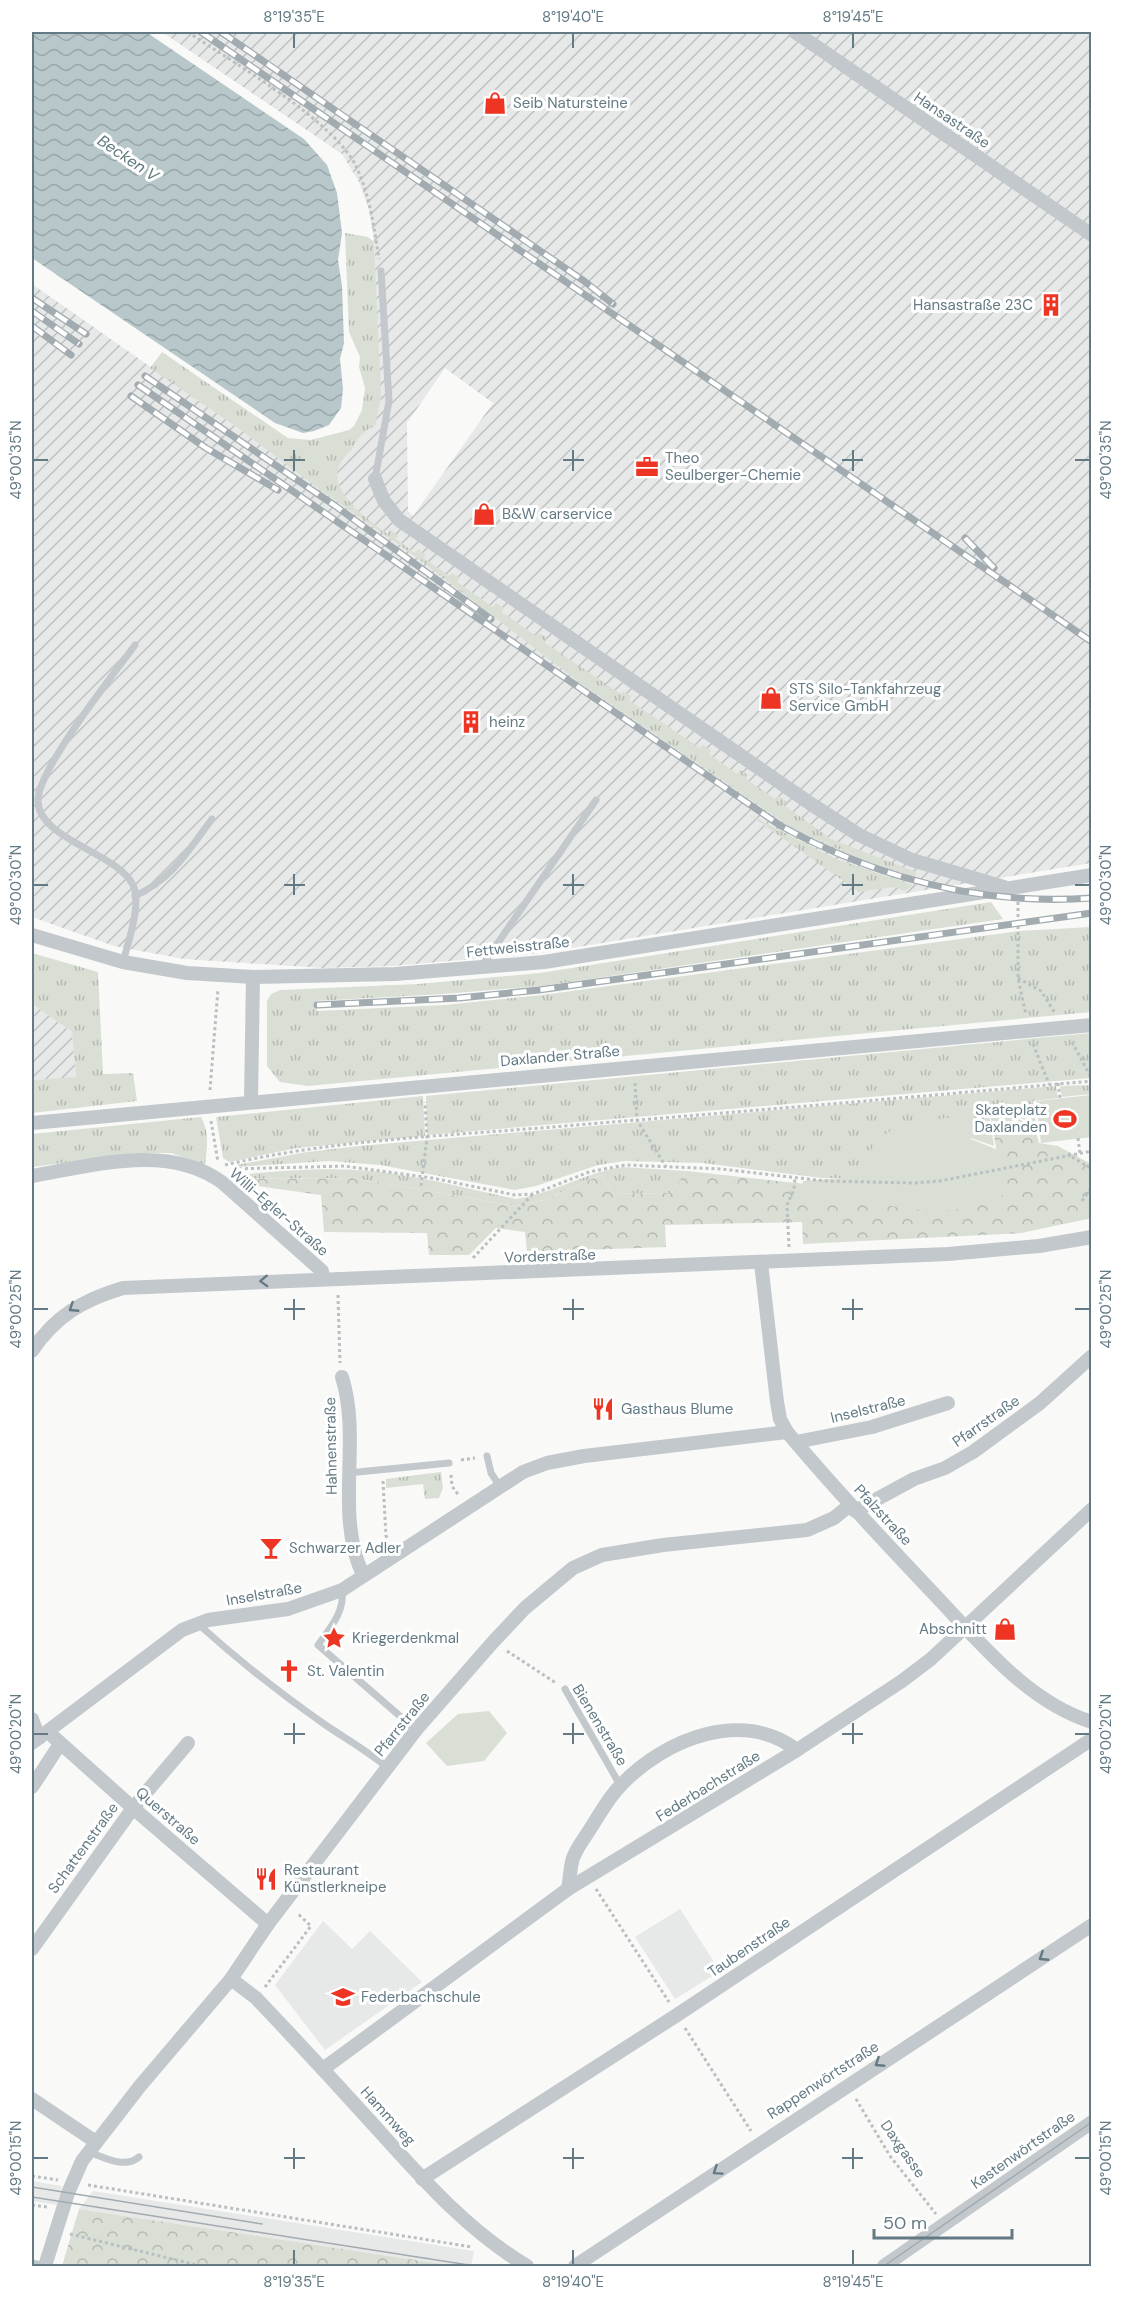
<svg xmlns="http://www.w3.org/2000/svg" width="1123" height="2298" font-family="'DM Sans',sans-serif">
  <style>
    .built { fill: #e7e9e8 }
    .industrial { fill: url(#industrial-furrows); fill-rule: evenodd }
    .grass { fill: url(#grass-tufts) }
    .forest { fill: url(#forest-crowns) }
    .green { fill: #dadfd6 }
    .water { fill: url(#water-waves) }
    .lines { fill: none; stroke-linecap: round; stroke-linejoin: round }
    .stream { stroke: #b8c8ca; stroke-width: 5 }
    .path { stroke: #babfc1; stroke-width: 3; stroke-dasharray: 3 3; stroke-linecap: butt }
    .service { stroke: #c2c8cb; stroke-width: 7 }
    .minor { stroke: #c2c8cb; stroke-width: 14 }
    .tram { stroke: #a1abb0; stroke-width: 1.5 }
    .rail-casing { stroke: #a1abb0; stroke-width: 7 }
    .rail { stroke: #fff; stroke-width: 4.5; stroke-dasharray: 14; stroke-linecap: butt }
    .oneway { stroke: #637a84 }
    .ticks { fill: none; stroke: #637a84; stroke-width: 2 }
    .labels { text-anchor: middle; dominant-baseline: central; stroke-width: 6; stroke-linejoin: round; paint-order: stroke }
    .poi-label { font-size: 15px; fill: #637a84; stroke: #fff; text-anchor: start }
    .street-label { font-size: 15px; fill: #637a84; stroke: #fff }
    .water-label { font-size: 16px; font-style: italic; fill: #5e797d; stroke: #fff }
    .neatline { fill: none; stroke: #637a84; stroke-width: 2 }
    .ticks-label { font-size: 15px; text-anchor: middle; fill: #637a84 }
  </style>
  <defs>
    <pattern id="industrial-furrows" width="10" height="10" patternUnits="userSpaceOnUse" patternTransform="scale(1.5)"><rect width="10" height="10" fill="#e7e9e8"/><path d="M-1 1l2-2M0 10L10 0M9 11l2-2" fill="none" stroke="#bfc2c2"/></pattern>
    <pattern id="grass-tufts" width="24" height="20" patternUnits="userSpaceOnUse" patternTransform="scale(1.5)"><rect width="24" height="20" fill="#dadfd6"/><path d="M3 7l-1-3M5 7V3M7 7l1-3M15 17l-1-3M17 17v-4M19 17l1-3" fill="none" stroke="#b4bab3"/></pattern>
    <pattern id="forest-crowns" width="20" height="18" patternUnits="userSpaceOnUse" patternTransform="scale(1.5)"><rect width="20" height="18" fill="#dadfd6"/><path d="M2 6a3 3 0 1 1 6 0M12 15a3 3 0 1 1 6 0" fill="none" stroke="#b4bab3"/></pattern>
    <pattern id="water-waves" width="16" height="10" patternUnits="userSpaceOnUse" patternTransform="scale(1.5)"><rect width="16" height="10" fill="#b8c8ca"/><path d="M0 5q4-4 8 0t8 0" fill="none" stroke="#99a7aa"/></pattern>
  </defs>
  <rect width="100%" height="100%" fill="#f9f9f7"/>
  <g class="built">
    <polygon points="680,1909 720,1971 675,1999 635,1937"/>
    <polygon points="323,1921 352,1949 370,1931 422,1982 325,2050 275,1985"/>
    <polygon points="32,2181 62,2186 57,2205 32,2201"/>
    <polygon points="93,2191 474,2251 471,2266 455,2266 79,2209"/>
  </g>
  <g class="industrial">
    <path d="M162,32H1091V863L541,953L393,966L323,968L184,959L114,946L32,917V284L238,428L339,466L364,432L370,428L379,409L374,242L369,209L359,182L342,154ZM445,368L493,403L413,516L408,511L407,423Z"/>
    <polygon points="32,1004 72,1032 76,1078 32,1080"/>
  </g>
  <g class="grass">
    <path d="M345,233L368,237L374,242L381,397L375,426C363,430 358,440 352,449C347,455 340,462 338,469C331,493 370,522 388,534L390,530L398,535L396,539L415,553L418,549L426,555L424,558L449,576L452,573L460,578L457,582L493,607L496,603L504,608L502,612L536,636L539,633L547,638L544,642L621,694L623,691L631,696L629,700L700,748L703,745L711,750L709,754L737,774L740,770L748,775L746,779L775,799L778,796L786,801L784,805L831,839L916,872L915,877L867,862L792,828L580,683L412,554L319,489L238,428L150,368L162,352L288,438L311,440L349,430L354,426L362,410L365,388L359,367L360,357L349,332Z"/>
    <polygon points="748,814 836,859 913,885 905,891 894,887 859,892"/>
    <polygon points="991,902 1003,919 542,986 443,994 317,1001 317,1011 445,1005 542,995 1019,931 1091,927 1091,1012 308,1086 280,1082 267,1066 267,1001 271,994 280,990 418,984 540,973"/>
    <polygon points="32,953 98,972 103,1074 133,1073 137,1101 32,1113 32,1080 76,1077 72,1032 32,1004"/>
    <polygon points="1091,1033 1091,1078 427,1135 426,1096"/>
    <polygon points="1091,1085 1091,1094 1062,1097 1060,1086"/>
    <polygon points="1056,1086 1058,1098 1033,1101 1036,1126 1017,1116 989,1114 994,1146 968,1137 913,1179 822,1178 702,1163 625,1161 598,1165 536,1186 515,1190 380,1165 329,1161 236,1167 236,1165 307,1152 359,1146"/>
    <polygon points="423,1096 425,1136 297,1148 229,1162 223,1158 216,1117"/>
    <path d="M201,1117C210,1133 207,1148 205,1165L171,1153H139L32,1167V1134Z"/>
    <path d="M622,1167L687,1171L670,1193L613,1194L601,1175L543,1200L516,1206L353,1178L236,1179L237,1175C277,1171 317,1168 357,1170C410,1173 464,1188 516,1199C553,1193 585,1173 622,1167Z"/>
    <polygon points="441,1472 443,1488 439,1498 425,1499 423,1484 386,1488 386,1479"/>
  </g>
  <g class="forest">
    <polygon points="990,1115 1017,1118 1035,1128 1039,1143 1058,1146 1091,1164 1092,1218 1021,1233 803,1244 802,1222 665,1225 666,1247 527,1252 525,1232 496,1228 469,1255 429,1255 427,1233 324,1232 321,1195 236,1183 236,1179 353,1178 516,1206 543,1200 601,1175 613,1194 670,1193 687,1171 877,1192 1002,1180"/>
    <polygon points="79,2209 455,2266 62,2266"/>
  </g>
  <g class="green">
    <polygon points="1091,1095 1091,1137 1041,1143 1036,1101"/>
    <path d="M964,1116L971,1139L998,1150C1006,1166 1006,1178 1002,1196C952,1218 925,1210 874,1204C849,1201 824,1198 799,1196L803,1181L866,1176C868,1168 868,1155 872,1148C888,1120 936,1120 964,1116Z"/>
    <polygon points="489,1711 507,1733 484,1761 447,1766 426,1743 458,1714"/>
  </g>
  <polygon class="water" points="32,32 146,32 304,139 327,165 337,193 342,233 338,260 342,286 344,343 340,359 343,389 341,408 329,425 314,431 303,433 275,423 32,258"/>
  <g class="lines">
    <polyline class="stream" points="32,2262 46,2265"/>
    <g class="path">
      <path d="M188,32C232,62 333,120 356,166C370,196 374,227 379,259"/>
      <polyline points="97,35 99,32"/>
      <polyline points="1018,902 1018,978 1026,1015"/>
      <polyline points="1018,978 1041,991 1055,1013"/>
      <polyline points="1072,1042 1092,1079"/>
      <polyline points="1033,1044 1049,1084"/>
      <polyline points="635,1083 637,1120 666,1167"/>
      <polyline points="1058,1083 1060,1098"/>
      <polyline points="210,1090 218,989"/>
      <polyline points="211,1121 218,1162"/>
      <polyline points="1078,1138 1080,1154"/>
      <polyline points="1072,1157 1092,1169"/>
      <path d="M225,1165C335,1139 450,1136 563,1126C739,1112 915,1097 1092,1081"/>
      <polyline points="233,1169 344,1166 432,1178 515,1195 533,1194 589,1172 625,1165 721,1169 825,1181 914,1183 940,1181 1092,1151"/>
      <polyline points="421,1186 427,1138 425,1102"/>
      <polyline points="1082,1201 1092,1187"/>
      <polyline points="789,1247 787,1205 794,1189 795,1178"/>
      <polyline points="473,1258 532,1195"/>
      <polyline points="338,1295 340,1363"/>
      <polyline points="461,1460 475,1458"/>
      <polyline points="451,1475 452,1486 459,1496"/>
      <polyline points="383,1481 386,1536 389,1540"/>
      <polyline points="507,1651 556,1683"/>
      <polyline points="596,1889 669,2002"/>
      <polyline points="265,1987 311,1926 297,1913"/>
      <polyline points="685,2028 751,2131"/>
      <polyline points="856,2099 890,2156 936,2214"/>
      <polyline points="32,2176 58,2180"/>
      <polyline points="88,2185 472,2247"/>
      <polyline points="32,2205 47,2207"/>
      <polyline points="70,2234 201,2266"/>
    </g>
    <g class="service">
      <polyline points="375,479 389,401 381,271"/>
      <path d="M135,896C172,879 188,851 212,819"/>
      <path d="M123,962C128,943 142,903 133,885C117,852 36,839 38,799C40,767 113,675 135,645"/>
      <polyline points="482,966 596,800"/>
      <polyline points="487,1456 491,1473 499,1485"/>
      <polyline points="348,1473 449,1463"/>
      <path d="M342,1590C345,1612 330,1628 318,1645L416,1730"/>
      <path d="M197,1623C238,1660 282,1695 327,1726C348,1740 369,1752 388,1768"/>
      <polyline points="565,1689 620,1785"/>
      <path d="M89,2152C105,2158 125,2169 139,2157"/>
    </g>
    <g class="minor">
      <polyline points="795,32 1092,235"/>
      <polyline points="375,479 384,501 399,520 811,804 859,835 912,860 1004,887"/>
      <polyline points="32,935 123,962 187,973 253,977 395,974 544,962 1092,875"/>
      <polyline points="251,1101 253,977"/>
      <polyline points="32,1123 1092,1025"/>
      <path d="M32,1176C91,1166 169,1142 223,1183L322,1271V1279"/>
      <path d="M761,1263L777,1402L780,1419L787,1432C834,1488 884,1541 934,1594C979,1641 1027,1702 1092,1722"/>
      <path d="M32,1351C55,1316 83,1300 123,1288L948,1254L1039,1246L1092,1237"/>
      <path d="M342,1377C362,1441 334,1513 363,1575"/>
      <polyline points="796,1442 872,1427 948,1403"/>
      <polyline points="855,1511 914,1479 945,1468 973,1452 1040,1403 1092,1356"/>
      <polyline points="32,1719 39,1738"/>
      <polyline points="48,1732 133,1808 268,1924"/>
      <polyline points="32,1743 182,1630 208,1620 288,1609 342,1590 523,1472 547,1463 584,1456 787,1432"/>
      <polyline points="32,1787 60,1744"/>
      <path d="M568,1889C570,1879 570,1867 573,1858C577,1847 586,1836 592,1826C601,1812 609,1797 621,1785C665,1739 742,1708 797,1750"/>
      <polyline points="32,1949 133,1808 188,1743"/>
      <path d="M231,1979L256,1998C295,2039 333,2080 371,2122C418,2174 466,2230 527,2266"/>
      <polyline points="323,2069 568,1889 797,1750 902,1681 931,1659 1092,1509"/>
      <polyline points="32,2099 96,2142"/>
      <polyline points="422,2179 677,2015 1092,1739"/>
      <polyline points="45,2266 68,2193 82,2161 140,2086 231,1979 268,1924 416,1730 493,1642 525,1608 573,1568 602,1555 663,1545 807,1530 834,1518 850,1505"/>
      <polyline points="575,2266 1092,1925"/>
      <polyline points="884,2266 1092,2122"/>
    </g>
    <g class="tram">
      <polyline points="32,2187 262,2224"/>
      <polyline points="32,2197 475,2266"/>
      <polyline points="884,2266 1092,2122"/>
    </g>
    <g class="rail-casing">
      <g id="rail">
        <polyline points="201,32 1092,642"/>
        <polyline points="221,32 584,281 613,304"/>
        <polyline points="32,298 86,334"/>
        <polyline points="32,311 79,344"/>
        <polyline points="32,326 71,355"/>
        <polyline points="145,376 334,505 491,619"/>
        <path d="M138,385L781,826C877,878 982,906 1092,898"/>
        <polyline points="131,396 206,448 278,490"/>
        <polyline points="965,538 994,568"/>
        <polyline points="317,1005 459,998 539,990 1092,913"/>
      </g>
    </g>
    <use href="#rail" class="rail"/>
  </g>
  <defs><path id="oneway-chevron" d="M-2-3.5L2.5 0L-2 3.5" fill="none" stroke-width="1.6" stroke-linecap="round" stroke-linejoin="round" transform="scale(1.5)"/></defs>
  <g class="oneway">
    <use href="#oneway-chevron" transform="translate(264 1281) rotate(178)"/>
    <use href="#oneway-chevron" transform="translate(73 1308) rotate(147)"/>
    <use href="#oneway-chevron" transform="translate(1043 1957) rotate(147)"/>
    <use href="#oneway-chevron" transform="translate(879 2063) rotate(147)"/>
    <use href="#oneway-chevron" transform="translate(717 2171) rotate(146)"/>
  </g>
  <path class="ticks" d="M294,33V48M573,33V48M853,33V48M294,450V471M573,450V471M853,450V471M33,460H48M284,460H305M563,460H584M842,460H863M1075,460H1090M294,874V895M573,874V895M853,874V895M33,885H48M284,885H305M563,885H584M842,885H863M1075,885H1090M294,1299V1320M573,1299V1320M853,1299V1320M33,1309H48M284,1309H305M563,1309H584M842,1309H863M1075,1309H1090M294,1723V1744M573,1723V1744M853,1723V1744M33,1734H48M284,1734H305M563,1734H584M842,1734H863M1075,1734H1090M294,2148V2169M573,2148V2169M853,2148V2169M33,2158H48M284,2158H305M563,2158H584M842,2158H863M1075,2158H1090M294,2250V2265M573,2250V2265M853,2250V2265"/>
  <defs>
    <g id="shop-bare" transform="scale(1.8)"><path d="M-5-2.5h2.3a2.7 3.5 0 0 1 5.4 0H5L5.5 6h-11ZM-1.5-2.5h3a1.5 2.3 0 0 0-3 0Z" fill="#ee3423" stroke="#fff" stroke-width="2.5" paint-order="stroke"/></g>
    <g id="building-bare" transform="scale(1.8)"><path d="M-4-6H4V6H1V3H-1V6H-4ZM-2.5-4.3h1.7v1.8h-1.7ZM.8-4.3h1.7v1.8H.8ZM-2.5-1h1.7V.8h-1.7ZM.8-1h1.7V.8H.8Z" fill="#ee3423" stroke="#fff" stroke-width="2.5" paint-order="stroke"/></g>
    <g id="office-bare" transform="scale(1.8)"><path d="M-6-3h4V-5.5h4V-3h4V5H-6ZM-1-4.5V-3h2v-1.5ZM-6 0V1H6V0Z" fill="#ee3423" stroke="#fff" stroke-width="2.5" paint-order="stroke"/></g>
    <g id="stadium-bare" transform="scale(1.8)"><path d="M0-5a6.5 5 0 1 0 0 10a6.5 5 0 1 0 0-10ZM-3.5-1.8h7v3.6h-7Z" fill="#ee3423" stroke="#fff" stroke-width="2.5" paint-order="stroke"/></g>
    <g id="restaurant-bare" transform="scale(1.8)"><path d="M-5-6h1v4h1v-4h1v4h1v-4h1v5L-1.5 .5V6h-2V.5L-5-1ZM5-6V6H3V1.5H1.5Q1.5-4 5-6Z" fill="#ee3423" stroke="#fff" stroke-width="2.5" paint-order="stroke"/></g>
    <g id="bar-bare" transform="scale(1.8)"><path d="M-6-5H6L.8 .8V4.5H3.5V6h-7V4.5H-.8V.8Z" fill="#ee3423" stroke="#fff" stroke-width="2.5" paint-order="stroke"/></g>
    <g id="sight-bare" transform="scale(1.8)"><path d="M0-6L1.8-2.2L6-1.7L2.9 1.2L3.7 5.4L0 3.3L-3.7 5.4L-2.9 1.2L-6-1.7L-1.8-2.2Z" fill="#ee3423" stroke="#fff" stroke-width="2.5" paint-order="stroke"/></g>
    <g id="church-bare" transform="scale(1.8)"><path d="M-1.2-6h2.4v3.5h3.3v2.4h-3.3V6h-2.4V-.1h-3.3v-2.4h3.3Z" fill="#ee3423" stroke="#fff" stroke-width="2.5" paint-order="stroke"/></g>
    <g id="school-bare" transform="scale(1.8)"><path d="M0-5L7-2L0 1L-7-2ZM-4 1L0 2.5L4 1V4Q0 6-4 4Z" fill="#ee3423" stroke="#fff" stroke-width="2.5" paint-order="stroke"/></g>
  </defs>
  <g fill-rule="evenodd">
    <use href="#shop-bare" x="495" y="103"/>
    <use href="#building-bare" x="1051" y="305"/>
    <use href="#office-bare" x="647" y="467"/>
    <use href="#shop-bare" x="484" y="514"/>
    <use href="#shop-bare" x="771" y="698"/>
    <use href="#building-bare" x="471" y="722"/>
    <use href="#stadium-bare" x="1065" y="1119"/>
    <use href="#restaurant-bare" x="603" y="1409"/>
    <use href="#bar-bare" x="271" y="1548"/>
    <use href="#shop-bare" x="1005" y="1629"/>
    <use href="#sight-bare" x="334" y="1638"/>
    <use href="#church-bare" x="289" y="1671"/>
    <use href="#restaurant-bare" x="266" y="1879"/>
    <use href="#school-bare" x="343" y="1997"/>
  </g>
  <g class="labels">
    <g class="poi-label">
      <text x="513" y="103">Seib Natursteine</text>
      <text x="1033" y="305" text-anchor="end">Hansastraße 23C</text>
      <text x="665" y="458">Theo<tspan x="665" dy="17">Seulberger-Chemie</tspan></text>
      <text x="502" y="514">B&amp;W carservice</text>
      <text x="789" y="689">STS Silo-Tankfahrzeug<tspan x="789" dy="17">Service GmbH</tspan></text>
      <text x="489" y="722">heinz</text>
      <text x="1047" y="1110" text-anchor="end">Skateplatz<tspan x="1047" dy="17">Daxlanden</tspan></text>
      <text x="621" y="1409">Gasthaus Blume</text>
      <text x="289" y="1548">Schwarzer Adler</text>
      <text x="987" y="1629" text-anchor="end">Abschnitt</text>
      <text x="352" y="1638">Kriegerdenkmal</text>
      <text x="307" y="1671">St. Valentin</text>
      <text x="284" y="1870">Restaurant<tspan x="284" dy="17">Künstlerkneipe</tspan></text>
      <text x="361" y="1997">Federbachschule</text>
    </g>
    <g class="street-label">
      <text transform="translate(952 120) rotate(34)">Hansastraße</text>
      <text transform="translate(518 947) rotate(-6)">Fettweisstraße</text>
      <text transform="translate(560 1056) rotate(-5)">Daxlander Straße</text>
      <text transform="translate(279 1212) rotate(41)">Willi-Egler-Straße</text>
      <text transform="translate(550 1256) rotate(-2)">Vorderstraße</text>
      <text transform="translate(868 1409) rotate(-14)">Inselstraße</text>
      <text transform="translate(986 1421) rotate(-35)">Pfarrstraße</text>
      <text transform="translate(331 1446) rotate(-91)">Hahnenstraße</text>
      <text transform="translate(883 1515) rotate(47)">Pfalzstraße</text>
      <text transform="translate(264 1594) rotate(-10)">Inselstraße</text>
      <text transform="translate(402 1724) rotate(-51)">Pfarrstraße</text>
      <text transform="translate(600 1725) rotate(59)">Bienenstraße</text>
      <text transform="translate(708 1786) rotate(-32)">Federbachstraße</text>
      <text transform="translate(168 1816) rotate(41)">Querstraße</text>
      <text transform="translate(83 1848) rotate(-54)">Schattenstraße</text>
      <text transform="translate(749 1947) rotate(-34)">Taubenstraße</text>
      <text transform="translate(823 2080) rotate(-33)">Rappenwörtstraße</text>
      <text transform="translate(388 2116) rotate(48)">Hammweg</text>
      <text transform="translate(903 2149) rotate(55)">Daxgasse</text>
      <text transform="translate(1023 2150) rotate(-35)">Kastenwörtstraße</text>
    </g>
    <g class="water-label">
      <text transform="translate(128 158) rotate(34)">Becken V</text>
    </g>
  </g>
  <rect width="1123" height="2298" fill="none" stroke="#ffffff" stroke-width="66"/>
  <path d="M874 2229v9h138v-9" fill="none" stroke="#637a84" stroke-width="3"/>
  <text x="883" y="2229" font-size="18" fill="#637a84" stroke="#ffffff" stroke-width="4.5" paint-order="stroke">50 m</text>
  <rect x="33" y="33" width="1057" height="2232" class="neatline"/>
  <g class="ticks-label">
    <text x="294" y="22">8°19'35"E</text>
    <text x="573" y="22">8°19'40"E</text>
    <text x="853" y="22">8°19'45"E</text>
    <text transform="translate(16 460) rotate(-90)" y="5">49°00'35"N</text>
    <text transform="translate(1106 460) rotate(-90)" y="5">49°00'35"N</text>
    <text transform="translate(16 885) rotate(-90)" y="5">49°00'30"N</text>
    <text transform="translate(1106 885) rotate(-90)" y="5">49°00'30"N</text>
    <text transform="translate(16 1309) rotate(-90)" y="5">49°00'25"N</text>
    <text transform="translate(1106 1309) rotate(-90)" y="5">49°00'25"N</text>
    <text transform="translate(16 1734) rotate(-90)" y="5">49°00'20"N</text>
    <text transform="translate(1106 1734) rotate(-90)" y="5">49°00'20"N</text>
    <text transform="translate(16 2158) rotate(-90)" y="5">49°00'15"N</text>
    <text transform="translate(1106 2158) rotate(-90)" y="5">49°00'15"N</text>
    <text x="294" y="2287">8°19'35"E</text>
    <text x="573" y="2287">8°19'40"E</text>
    <text x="853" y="2287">8°19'45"E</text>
  </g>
</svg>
